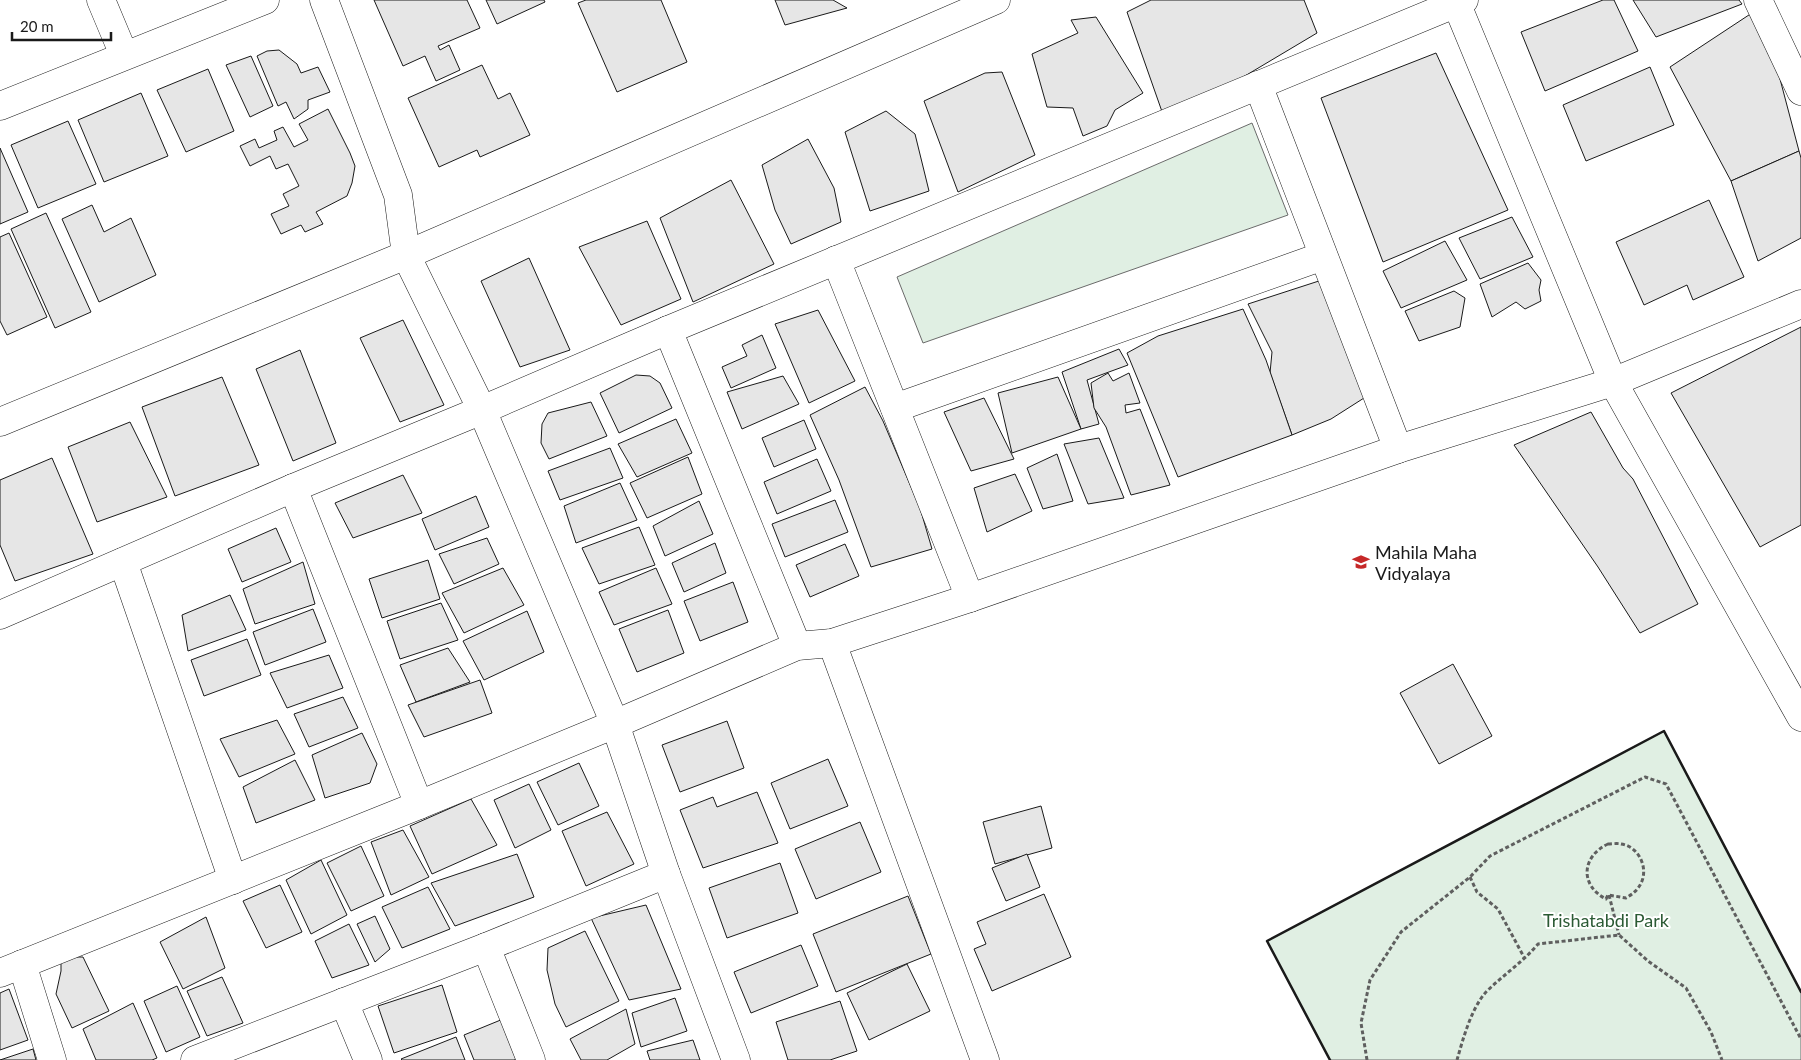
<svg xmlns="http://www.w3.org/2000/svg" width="1801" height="1060" font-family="Lato,sans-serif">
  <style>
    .green { fill: #e0efe3; stroke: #6a6a6a }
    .building { fill: #e6e6e6; stroke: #1a1a1a }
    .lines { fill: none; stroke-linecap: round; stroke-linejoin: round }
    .minor-casing { stroke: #1a1a1a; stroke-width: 29 }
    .path { stroke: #5f5f5f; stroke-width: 3; stroke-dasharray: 4 2.5; stroke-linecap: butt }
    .minor { stroke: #fff; stroke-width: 28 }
    .wall { stroke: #1a1a1a; stroke-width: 2.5 }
    .labels { text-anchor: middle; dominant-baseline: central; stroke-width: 4; stroke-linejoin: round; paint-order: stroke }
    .poi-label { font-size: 18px; fill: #1a1a1a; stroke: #fff; text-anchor: start }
    .park-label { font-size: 18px; fill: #2b5a34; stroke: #fff }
  </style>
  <rect width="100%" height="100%" fill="#fff"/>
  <g class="green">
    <polygon points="1252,123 1288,215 923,343 897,277"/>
    <polygon points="1664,731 1801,992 1801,1060 1330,1060 1267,941"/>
  </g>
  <g class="building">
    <polygon points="374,0 467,0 480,28 438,46 440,50 449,45 460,70 436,81 425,56 403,66"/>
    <polygon points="486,0 544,0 545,2 497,24"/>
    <polygon points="586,0 661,0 687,62 617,92 578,3"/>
    <polygon points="775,0 833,0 847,8 785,25"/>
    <polygon points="1151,0 1304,0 1317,33 1166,123 1127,12"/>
    <polygon points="1603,0 1614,0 1638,51 1545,91 1521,32"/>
    <polygon points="1633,0 1739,0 1742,4 1656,37"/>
    <polygon points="1761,7 1799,151 1731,181 1670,67"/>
    <polygon points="1096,17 1143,93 1115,110 1107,126 1083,136 1073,108 1047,107 1032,54 1078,33 1071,20"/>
    <polygon points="279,50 297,64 301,73 318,67 330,92 308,100 308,109 294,119 286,102 278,106 257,56 267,51"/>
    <polygon points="1436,53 1508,210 1383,262 1321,98"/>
    <polygon points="251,56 273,106 250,117 226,65"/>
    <polygon points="482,65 498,99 510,93 530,135 480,157 477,150 439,167 408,98"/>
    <polygon points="1650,67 1674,125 1586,161 1563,105"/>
    <polygon points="208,69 234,131 186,152 157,90"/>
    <polygon points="1002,72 1035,155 958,192 924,101 985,73"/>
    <polygon points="141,93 168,156 104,182 78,120"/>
    <polygon points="328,109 350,153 355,166 352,183 347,196 316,212 323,224 305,232 301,225 281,234 271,214 289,206 283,194 299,186 288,164 276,169 270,156 250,166 240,146 255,139 259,148 277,140 274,131 283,127 294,147 308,140 299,124"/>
    <polygon points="886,111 915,134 929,191 870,211 845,132"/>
    <polygon points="68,121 96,184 38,208 11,145"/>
    <polygon points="808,139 834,188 841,222 791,244 775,210 762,165"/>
    <polygon points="0,148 28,212 0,224"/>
    <polygon points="1799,151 1801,158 1801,238 1758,261 1731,181"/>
    <polygon points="731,180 774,264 693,302 660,218"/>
    <polygon points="1709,200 1744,277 1693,300 1687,285 1644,305 1616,242"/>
    <polygon points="92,205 104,232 131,218 156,275 99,302 62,219"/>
    <polygon points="46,213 91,312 55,328 11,229"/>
    <polygon points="1512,217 1533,257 1480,279 1459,238"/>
    <polygon points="647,221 681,299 621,325 579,247"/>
    <polygon points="9,233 47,317 7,335 0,321 0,237"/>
    <polygon points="1445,241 1467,280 1401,308 1383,271"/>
    <polygon points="529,258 570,350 520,367 481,281"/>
    <polygon points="1528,263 1541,280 1539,290 1541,301 1525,309 1516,302 1492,317 1480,284"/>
    <polygon points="1325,279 1375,391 1331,419 1292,435 1270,373 1272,352 1248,304"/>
    <polygon points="1454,291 1465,298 1460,327 1419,341 1405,311"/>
    <polygon points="1243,309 1266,360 1292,435 1178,477 1127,353 1158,336"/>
    <polygon points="818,310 855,381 809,403 775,324"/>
    <polygon points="403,320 444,405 400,422 360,338"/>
    <polygon points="1801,327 1801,525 1760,547 1671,393"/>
    <polygon points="762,335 776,368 731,388 722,367 747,356 742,345"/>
    <polygon points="1119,349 1128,365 1087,380 1099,424 1081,429 1062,372"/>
    <polygon points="300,350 336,443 293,461 256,369"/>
    <polygon points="1108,373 1113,381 1129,373 1140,403 1125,405 1126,413 1140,409 1170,485 1131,495 1106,427 1094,408 1091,383"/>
    <polygon points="636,375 650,376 660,383 672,408 619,433 600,393"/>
    <polygon points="783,376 799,404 742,429 727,392"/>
    <polygon points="222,377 259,465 175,496 142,407"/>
    <polygon points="1058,377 1081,429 1012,453 998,393"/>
    <polygon points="865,387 883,421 920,508 932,549 871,567 839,480 810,415"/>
    <polygon points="984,398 1014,459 971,471 944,412"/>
    <polygon points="591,402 607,436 549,459 541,443 542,424 548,413"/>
    <polygon points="1591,412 1623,468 1633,479 1698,604 1640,633 1598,567 1514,445"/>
    <polygon points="676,419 692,453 637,477 618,444"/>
    <polygon points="804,420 816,449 774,467 762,438"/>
    <polygon points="130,422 167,497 97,522 68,447"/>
    <polygon points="1099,438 1124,498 1088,504 1064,444"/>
    <polygon points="610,448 623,478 560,500 548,471"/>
    <polygon points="1057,454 1073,501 1043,509 1027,468"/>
    <polygon points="688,457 702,494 647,518 630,483"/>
    <polygon points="52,458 93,554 15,581 0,545 0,480"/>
    <polygon points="817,459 831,491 777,514 764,482"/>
    <polygon points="1015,474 1032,511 987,532 974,488"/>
    <polygon points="403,475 422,513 353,538 335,503"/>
    <polygon points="620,483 637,520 576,543 564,506"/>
    <polygon points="476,496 489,527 435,550 422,519"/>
    <polygon points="835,500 848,532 785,557 772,524"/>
    <polygon points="699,501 713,534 665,556 653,526"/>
    <polygon points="639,527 655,565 599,584 582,548"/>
    <polygon points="276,528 291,562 242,582 228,549"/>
    <polygon points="487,538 499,564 454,584 439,554"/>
    <polygon points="715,543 726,573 684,592 672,563"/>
    <polygon points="845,544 859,576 810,597 796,565"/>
    <polygon points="428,560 440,599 382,618 369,579"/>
    <polygon points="303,562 315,604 255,624 243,589"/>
    <polygon points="503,568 524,605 464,633 442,593"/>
    <polygon points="656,568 672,604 614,625 599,592"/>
    <polygon points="733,582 748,622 700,641 684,601"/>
    <polygon points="230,595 246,630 188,651 182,615"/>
    <polygon points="441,603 458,640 400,659 387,621"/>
    <polygon points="313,609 326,642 265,665 253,632"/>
    <polygon points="668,610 684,653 637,672 619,629"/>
    <polygon points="527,611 544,652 484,680 463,641"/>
    <polygon points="247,639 261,675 204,696 191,660"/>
    <polygon points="448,648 470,682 416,702 400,665"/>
    <polygon points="329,655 343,688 287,708 270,673"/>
    <polygon points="1453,664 1492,736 1439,764 1400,693"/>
    <polygon points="480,680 492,713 424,737 408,705"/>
    <polygon points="343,697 358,728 309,747 294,714"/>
    <polygon points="277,720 295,754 239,777 220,739"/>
    <polygon points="727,721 744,768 680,792 662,745"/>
    <polygon points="362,733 377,764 370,783 325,798 312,755"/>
    <polygon points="828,759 848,806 790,829 771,783"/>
    <polygon points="295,760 315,800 256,823 243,787"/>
    <polygon points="579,763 599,806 558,825 537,782"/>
    <polygon points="529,784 551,830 515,848 494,800"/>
    <polygon points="757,792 778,843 703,868 680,810 713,797 717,807"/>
    <polygon points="471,799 497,845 432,874 410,826"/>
    <polygon points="1041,806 1052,848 995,864 983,822"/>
    <polygon points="607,812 634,864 586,886 562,831"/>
    <polygon points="860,822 881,872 816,899 795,849"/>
    <polygon points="403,830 429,877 391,895 371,842"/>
    <polygon points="361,846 384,896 351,911 327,863"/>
    <polygon points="517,854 534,897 455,926 431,883"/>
    <polygon points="1027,854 1040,887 1006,901 992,868"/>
    <polygon points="321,860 347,915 311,934 286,880"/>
    <polygon points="780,863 798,913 727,938 709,888"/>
    <polygon points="280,885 302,932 266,948 243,901"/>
    <polygon points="428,887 450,929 402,948 382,907"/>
    <polygon points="1044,894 1071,957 992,991 974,949 986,944 977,922"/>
    <polygon points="908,896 931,954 836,992 813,934"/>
    <polygon points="646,905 681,989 629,1000 591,918"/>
    <polygon points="375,916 390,949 375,962 357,924"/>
    <polygon points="206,917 225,968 183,989 160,942"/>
    <polygon points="349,924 369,965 332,978 315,941"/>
    <polygon points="585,931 619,1001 566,1027 555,1004 547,970 548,948"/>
    <polygon points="801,945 818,986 751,1013 734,972"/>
    <polygon points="61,957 83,957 109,1011 72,1028 56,994 61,971"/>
    <polygon points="907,964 930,1011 869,1040 847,993"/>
    <polygon points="222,977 243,1023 207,1036 187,991"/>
    <polygon points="442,985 457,1032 394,1053 378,1006"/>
    <polygon points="177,986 200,1037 166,1052 144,1001"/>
    <polygon points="9,989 28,1040 0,1050 0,993"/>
    <polygon points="675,998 687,1031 641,1047 632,1013"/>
    <polygon points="840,1001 857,1051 830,1060 788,1060 776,1022"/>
    <polygon points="133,1003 157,1058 152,1060 96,1060 83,1029"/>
    <polygon points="626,1009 635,1044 607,1060 581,1060 570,1039"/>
    <polygon points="508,1017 523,1056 514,1060 474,1060 464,1035"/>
    <polygon points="456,1037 465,1060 402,1060 401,1059"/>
    <polygon points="693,1040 700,1060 650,1060 647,1051"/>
    <polygon points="33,1049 36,1060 0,1060"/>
  </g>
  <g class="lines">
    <g class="minor-casing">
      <g id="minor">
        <polyline points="101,0 124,55"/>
        <polyline points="324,0 398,195 406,255 482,410 615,724 666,874 736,1060"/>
        <polyline points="1455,0 1613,382 1801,717"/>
        <polyline points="1758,0 1801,91"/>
        <polyline points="1258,85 1398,449"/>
        <polyline points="0,106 265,0"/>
        <polyline points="836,260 970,598"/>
        <polyline points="668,330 797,646"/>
        <polyline points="895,408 1323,256"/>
        <polyline points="0,422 406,255 996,0"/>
        <polyline points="293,488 419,805"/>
        <polyline points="123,562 233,880"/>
        <polyline points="0,615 293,488 482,410 668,330 1464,0"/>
        <polyline points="832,643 985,1060"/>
        <polyline points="486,947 531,1060"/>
        <polyline points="22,964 52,1060"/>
        <polyline points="0,973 419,805 615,724 797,646 832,643 970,598 1398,449 1613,382 1801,304"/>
        <polyline points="344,1002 368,1060"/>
        <polyline points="195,1060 486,947 666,874"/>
      </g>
    </g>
    <g class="path">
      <path d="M1608,844C1612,844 1617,843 1621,844C1637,846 1648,865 1642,881C1639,889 1633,894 1626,898L1608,895L1606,899C1579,885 1582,856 1608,844Z"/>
      <polyline points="1470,877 1477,892 1498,909 1525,959"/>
      <polyline points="1609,895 1619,935"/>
      <polyline points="1367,1060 1361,1023 1370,980 1401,932 1470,877 1490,856 1645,777 1666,784 1801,1039"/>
      <path d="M1457,1060C1463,1039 1471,1009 1486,992C1503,975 1522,963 1538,944L1619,935L1648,961L1686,988L1711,1032L1722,1060"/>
    </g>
    <use href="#minor" class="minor"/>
    <polyline class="wall" points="1330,1060 1267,941 1664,731 1801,992"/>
  </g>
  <defs>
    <g id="university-bare" transform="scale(1.35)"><path d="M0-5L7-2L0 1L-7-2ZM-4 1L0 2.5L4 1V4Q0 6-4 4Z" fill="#c62828" stroke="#fff" stroke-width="2.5" paint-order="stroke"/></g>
  </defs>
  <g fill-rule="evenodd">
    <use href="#university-bare" x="1361" y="562"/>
  </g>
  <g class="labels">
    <g class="poi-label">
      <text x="1375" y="552">Mahila Maha<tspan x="1375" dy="21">Vidyalaya</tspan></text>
    </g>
    <g class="park-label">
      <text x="1606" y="920">Trishatabdi Park</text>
    </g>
  </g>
  <path d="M12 32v8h99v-8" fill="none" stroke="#1a1a1a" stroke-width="2.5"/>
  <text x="20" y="32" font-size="15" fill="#1a1a1a" stroke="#ffffff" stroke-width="4" paint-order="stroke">20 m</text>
</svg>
